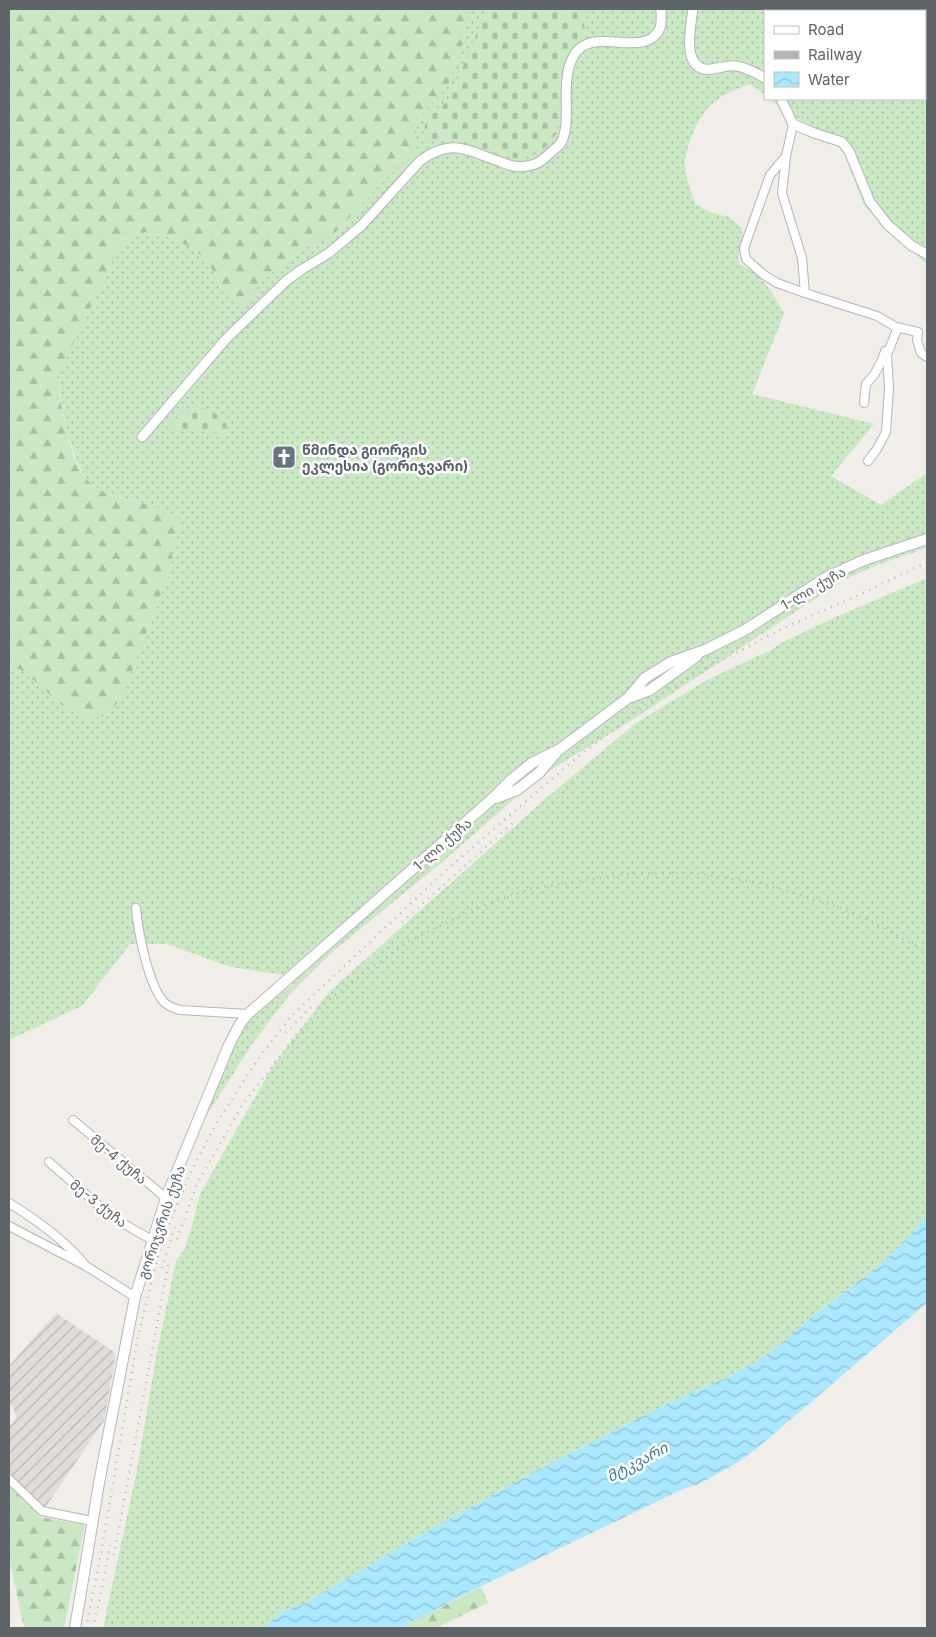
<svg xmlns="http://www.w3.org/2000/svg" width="936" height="1637" font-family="Inter,'Noto Sans Georgian',sans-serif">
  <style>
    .industrial { fill: url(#industrial-furrows) }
    .grass { fill: url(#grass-dots) }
    .forest { fill: url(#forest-firs) }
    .cemetery { fill: url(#cemetery-stones) }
    .water { fill: url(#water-waves) }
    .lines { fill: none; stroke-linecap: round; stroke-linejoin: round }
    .minor-casing { stroke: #b3b6ba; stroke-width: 10 }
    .tertiary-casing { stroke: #b3b6ba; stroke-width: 11 }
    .secondary-casing { stroke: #b4b8bc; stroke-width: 12 }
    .minor { stroke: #fff; stroke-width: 8 }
    .tertiary { stroke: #fff; stroke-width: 9 }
    .secondary { stroke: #fff; stroke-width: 10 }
    .rail { stroke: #b4b5b6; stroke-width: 2.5; stroke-dasharray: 1 6; stroke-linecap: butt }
    .labels { text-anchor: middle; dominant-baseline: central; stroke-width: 5; stroke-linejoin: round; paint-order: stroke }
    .worship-label { font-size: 14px; font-weight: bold; fill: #5b616d; stroke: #fff; text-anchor: start }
    .street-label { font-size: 14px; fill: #5f6468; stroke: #fff }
    .water-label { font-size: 15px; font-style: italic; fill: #3b7898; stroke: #fff }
  </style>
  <defs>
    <pattern id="industrial-furrows" width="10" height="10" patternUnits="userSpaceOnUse" patternTransform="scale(1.25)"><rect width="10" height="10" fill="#e0dcda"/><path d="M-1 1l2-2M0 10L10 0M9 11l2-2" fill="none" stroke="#b9b6b5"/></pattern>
    <pattern id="grass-dots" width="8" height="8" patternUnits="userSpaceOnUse" patternTransform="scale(1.25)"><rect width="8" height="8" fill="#cae8c4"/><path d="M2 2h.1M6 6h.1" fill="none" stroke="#a7c0a3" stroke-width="1.8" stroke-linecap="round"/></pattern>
    <pattern id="forest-firs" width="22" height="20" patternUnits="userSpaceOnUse" patternTransform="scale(1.25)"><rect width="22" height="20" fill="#cae8c4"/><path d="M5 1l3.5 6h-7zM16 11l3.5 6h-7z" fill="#a7c0a3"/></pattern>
    <pattern id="cemetery-stones" width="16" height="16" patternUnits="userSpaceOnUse" patternTransform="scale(1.25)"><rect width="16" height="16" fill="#cae8c4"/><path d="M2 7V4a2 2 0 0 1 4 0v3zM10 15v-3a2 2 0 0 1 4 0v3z" fill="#a7c0a3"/></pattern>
    <pattern id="water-waves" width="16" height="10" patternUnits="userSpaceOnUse" patternTransform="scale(1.25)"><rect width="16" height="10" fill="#a9e8ff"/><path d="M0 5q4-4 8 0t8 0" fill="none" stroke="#8dc0d2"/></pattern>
  </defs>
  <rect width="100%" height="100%" fill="#f1ede8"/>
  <polygon class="industrial" points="56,1313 116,1353 104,1421 44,1509 9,1474 9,1427 15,1420 16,1416 14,1409 9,1403 9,1366"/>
  <g class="grass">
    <path d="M471,9H927V265L864,205L842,148L769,99H925V11H765V95L750,84C736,89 723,94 712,104C698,117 687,143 685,162C684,173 692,193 695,204L712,213L729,217L742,228L743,241L738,257L740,265C759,270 776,297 784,314L752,394L874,424L831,476L881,505L927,473V548L880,564L845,579L629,722L539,777L441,863L332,952L290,994L253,1043L204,1119C217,1087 230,1042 254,1016C266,1005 280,995 293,984L285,975L231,967L167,944H130L82,1006L9,1040V665C23,665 51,699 66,708C74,713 82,716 91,719L138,655L171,568L173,549L177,538L142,503L111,495L96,487L86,479L77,462L67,433L56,371L62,366L103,283L115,253L131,236L144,232L168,237L183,243L196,252L205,259L213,271L223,292L243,304L265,278L306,247L326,239L338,230L380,184L416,150L415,146L417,123L423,112L435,100L448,85L465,37L464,27Z"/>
    <polygon points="927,578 927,1215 903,1244 880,1265 813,1316 783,1342 757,1361 726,1378 669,1403 538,1470 417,1537 306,1603 283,1611 263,1628 103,1628 136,1475 157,1352 176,1261 184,1250 192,1226 200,1194 272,1067 329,992 544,800 636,723 707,680 769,651 781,643 836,617"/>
  </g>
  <g class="forest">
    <path d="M9,9H471L464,27L465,37L448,85L435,100L423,112L417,123L415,146L416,150L380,184L338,230L326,239L306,247L265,278L243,304L231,299L223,292L213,271L205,259L196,252L183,243L168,237L144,232L131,236L115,253L103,283L62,366L56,371C61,401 67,456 86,479C93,486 103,492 112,495C136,504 156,503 178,517L180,526L173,549L171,568L121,700L105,715L91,719C83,716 74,713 66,708C51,699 23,665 9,665Z"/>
    <polygon points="9,1485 40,1517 85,1525 64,1628 24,1628 9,1558"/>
    <polygon points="481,1587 488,1603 442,1625 440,1628 400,1628"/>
  </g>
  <g class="cemetery">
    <polygon points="487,9 583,9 585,36 571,46 559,73 557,133 541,152 518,159 493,153 449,139 422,143 427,114 448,102"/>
    <polygon points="199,406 211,412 227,418 225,434 167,429 180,413"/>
  </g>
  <polygon class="water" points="927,1215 927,1303 756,1449 740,1461 699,1484 683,1489 467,1593 400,1628 263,1628 283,1611 306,1603 417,1537 538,1470 669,1403 726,1378 757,1361 783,1342 813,1316 880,1265 903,1243"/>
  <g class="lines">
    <g class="minor-casing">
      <g id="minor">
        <polyline points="793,124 786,156 782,193 802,258 805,293 877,316 896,327 918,332 917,340 921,353 927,357"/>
        <polyline points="786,156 770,175 744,248 746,259 764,275 777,283 805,293"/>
        <polyline points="864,403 866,384 874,375 882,360 885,351"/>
        <polyline points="868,461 877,449 886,432 889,388 887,355 896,332 896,327"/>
        <path d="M136,908C138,931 148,983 163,1001C168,1007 174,1008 180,1010L248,1014"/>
        <polyline points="73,1120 166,1198"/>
        <polyline points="49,1162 112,1217 152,1240"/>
        <path d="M9,1203C35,1219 66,1241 85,1265"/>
        <polyline points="9,1226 86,1266 135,1297"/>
        <polyline points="9,1479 42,1511 92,1521"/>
      </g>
    </g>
    <g class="tertiary-casing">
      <g id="tertiary">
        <path d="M693,9C691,25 682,64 704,69C715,71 725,64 736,66C746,67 756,73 765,78"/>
        <polyline points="781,99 793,124 814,133 842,142 849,151 870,202 888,225 912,246 927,254"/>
        <path d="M142,437L226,339L286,281L301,270L329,253L362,225L420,161C452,137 468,151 501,162C511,166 517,168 527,166C537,165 543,160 550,153C553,150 558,147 561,143C573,120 559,84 573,57C591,22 645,62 660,28C662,22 661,15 661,9"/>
      </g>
    </g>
    <g class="secondary-casing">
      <g id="secondary">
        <polyline points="631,697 650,690 697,656"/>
        <polyline points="496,798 517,790 539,773 556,753"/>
        <polyline points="75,1628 99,1483 135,1297 166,1198 229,1045 240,1024 248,1014 492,799 511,780 532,763 560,749 628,698 645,678 671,662 705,650 745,630 827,577 864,560 927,539"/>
      </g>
    </g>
    <use href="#minor" class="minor"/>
    <use href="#tertiary" class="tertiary"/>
    <use href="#secondary" class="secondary"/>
    <g class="rail">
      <polyline points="402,922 515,821"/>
      <polyline points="286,1033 314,1004"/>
      <polyline points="177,1239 197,1184 241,1107 296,1035 325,1003 349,984 409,941 477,908 529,889 624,874 694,873 760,883 827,903 865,918 927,952"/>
      <polyline points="162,1268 175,1227"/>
      <polyline points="114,1555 169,1260"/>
      <polyline points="86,1628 102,1548 138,1336 161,1244 190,1174 216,1124 256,1062 291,1016 452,865 575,759 652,700 703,670 784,628 859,595 927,562"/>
      <polyline points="93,1628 103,1583 110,1545"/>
    </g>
  </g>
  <defs>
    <g id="church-square" transform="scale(1.25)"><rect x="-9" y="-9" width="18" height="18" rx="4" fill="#6b7280" stroke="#fff"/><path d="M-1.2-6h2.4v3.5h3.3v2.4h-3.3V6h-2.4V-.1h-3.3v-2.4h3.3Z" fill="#fff"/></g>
  </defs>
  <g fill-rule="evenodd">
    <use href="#church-square" x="284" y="457"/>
  </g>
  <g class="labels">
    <g class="worship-label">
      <text x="302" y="449">წმინდა გიორგის<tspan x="302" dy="16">ეკლესია (გორიჯვარი)</tspan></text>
    </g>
    <g class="street-label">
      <text transform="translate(813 588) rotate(-30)">1-ლი ქუჩა</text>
      <text transform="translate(442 844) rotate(-41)">1-ლი ქუჩა</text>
      <text transform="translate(119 1159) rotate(40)">მე-4 ქუჩა</text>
      <text transform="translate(99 1203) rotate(38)">მე-3 ქუჩა</text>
      <text transform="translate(161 1222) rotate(-71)">გორიჯვრის ქუჩა</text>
    </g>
    <g class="water-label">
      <text transform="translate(637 1462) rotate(-28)">მტკვარი</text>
    </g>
  </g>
  <rect width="936" height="1637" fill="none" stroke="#5f6468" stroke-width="20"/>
  <rect x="764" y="10" width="162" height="90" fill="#ffffff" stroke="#bfc1c3"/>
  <rect x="774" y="26" width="25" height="8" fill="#ffffff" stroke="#bfc1c3"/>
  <text x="808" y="35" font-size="15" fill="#5f6468">Road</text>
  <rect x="774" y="51" width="25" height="8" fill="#b4b5b6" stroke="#bfc1c3"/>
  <text x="808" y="60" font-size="15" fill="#5f6468">Railway</text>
  <rect x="774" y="72" width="25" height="15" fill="url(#water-waves)" stroke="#bfc1c3"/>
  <text x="808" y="85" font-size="15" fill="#5f6468">Water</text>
</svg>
